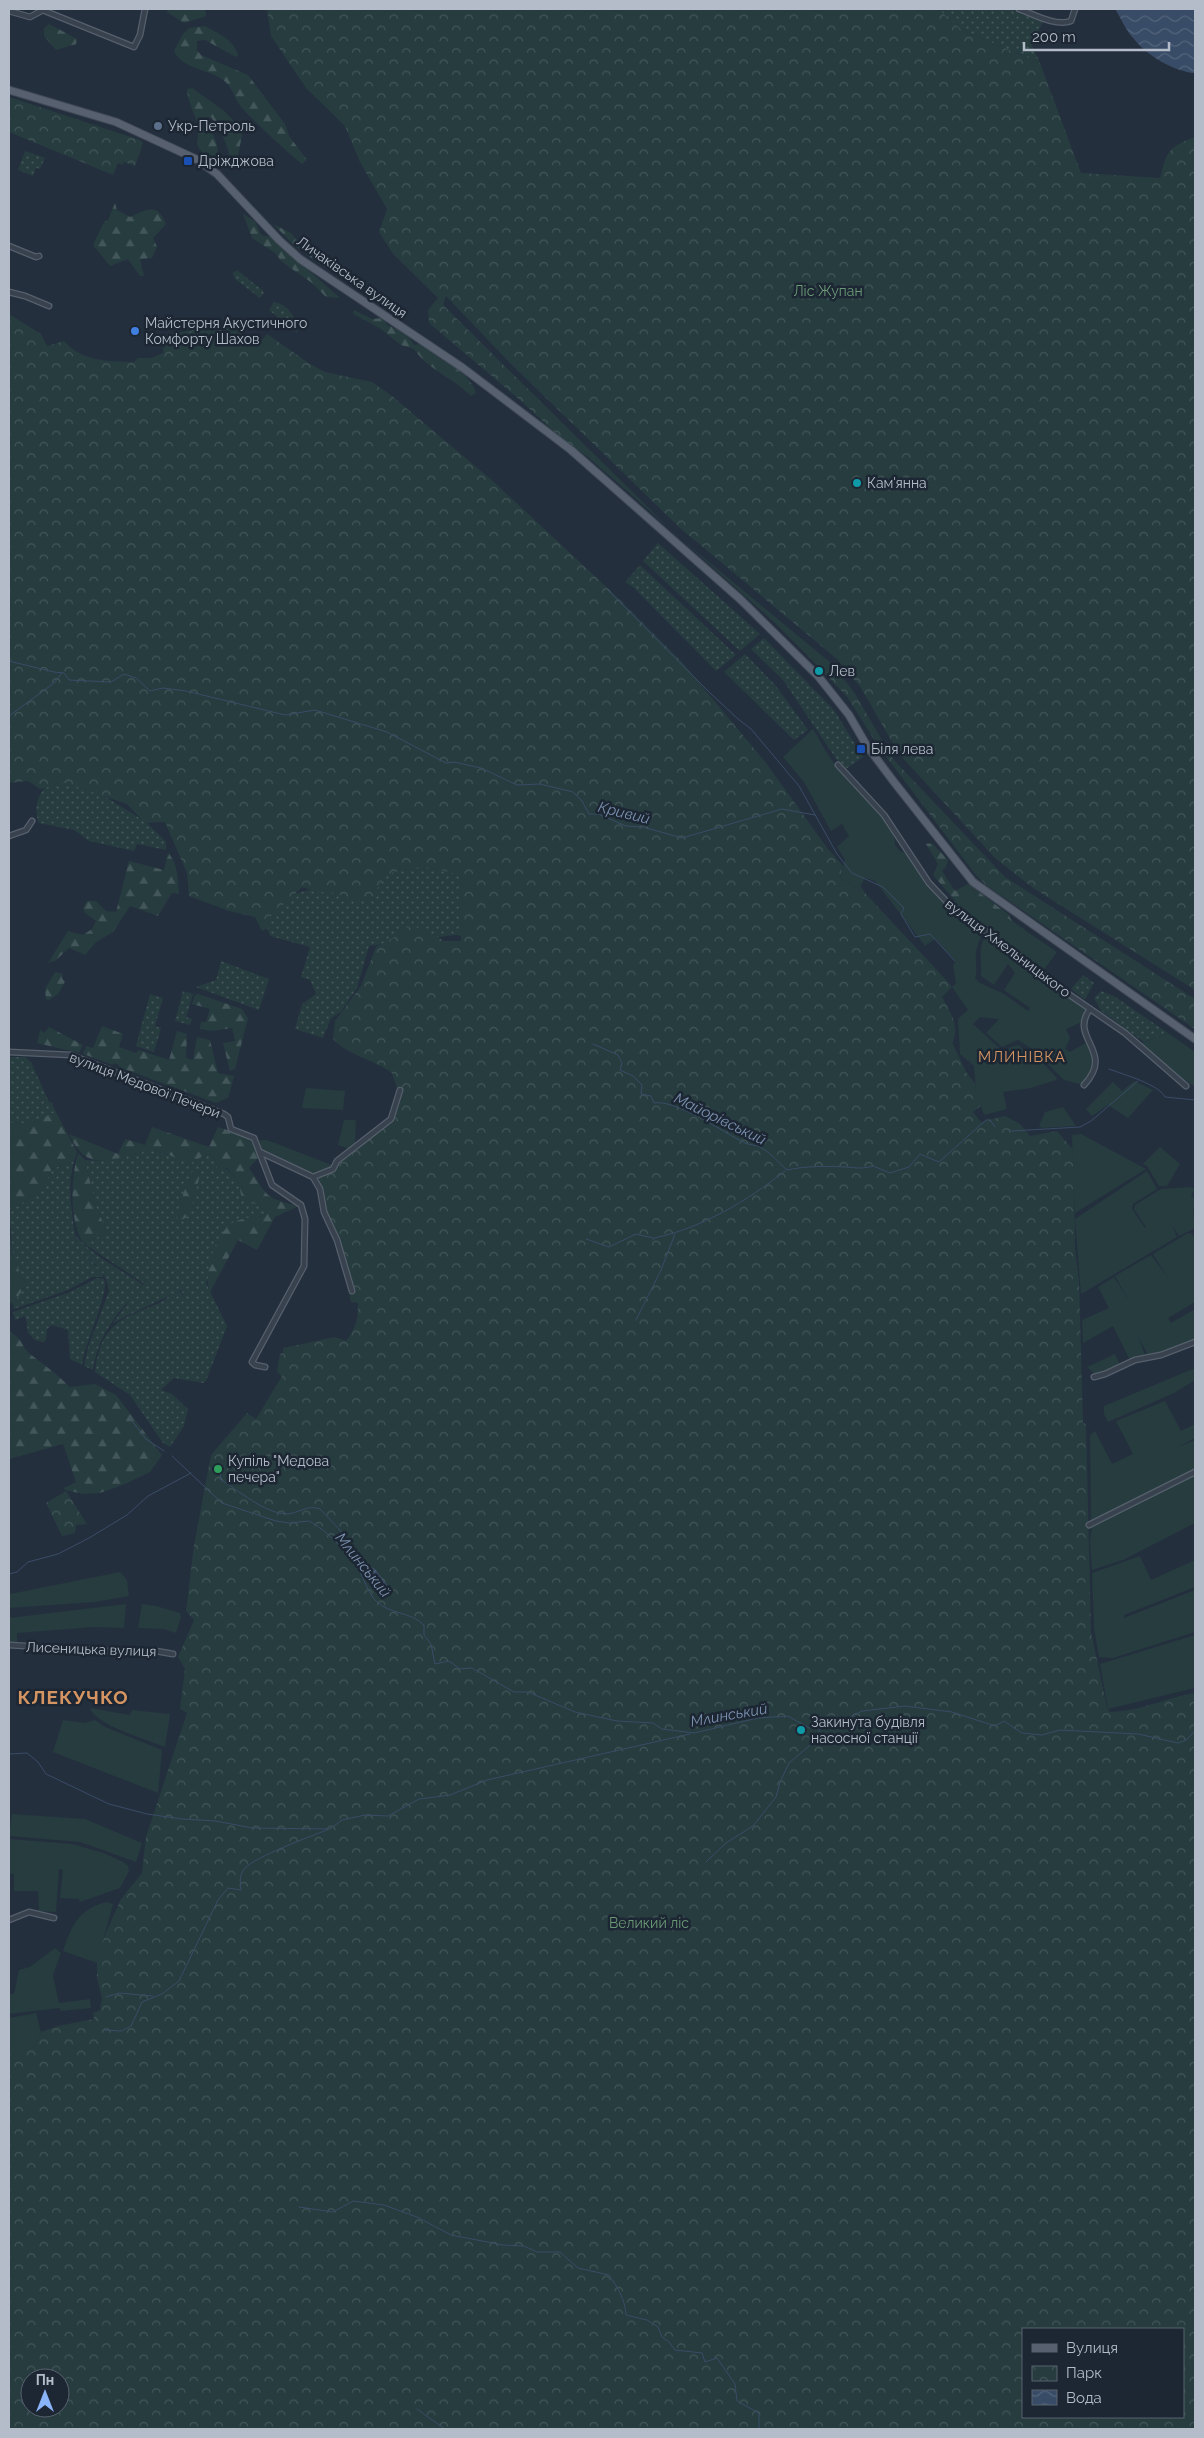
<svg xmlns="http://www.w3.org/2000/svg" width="1204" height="2438" font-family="Raleway,sans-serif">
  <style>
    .grass { fill: url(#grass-dots) }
    .forest { fill: url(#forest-firs) }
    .park { fill: url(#park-crowns); fill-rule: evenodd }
    .garden { fill: #263c3f }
    .water { fill: url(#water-waves) }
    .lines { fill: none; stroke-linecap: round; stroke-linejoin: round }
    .stream { stroke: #394c67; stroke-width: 1 }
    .street-casing { stroke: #565f6c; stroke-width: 7 }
    .primary-casing { stroke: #414a57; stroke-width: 9 }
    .street { stroke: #38414e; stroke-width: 4.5 }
    .primary { stroke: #56606e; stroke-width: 7 }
    .service-dot { fill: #5c6f8a; stroke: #1d2633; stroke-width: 2 }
    .transit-dot { fill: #1a4fb4; stroke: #1d2633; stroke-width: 2 }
    .shop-dot { fill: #3f7fe0; stroke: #1d2633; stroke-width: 2 }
    .culture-dot { fill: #0f9aa8; stroke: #1d2633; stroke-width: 2 }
    .leisure-dot { fill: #2e9e5b; stroke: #1d2633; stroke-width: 2 }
    .labels { text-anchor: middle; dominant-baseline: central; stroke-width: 5; stroke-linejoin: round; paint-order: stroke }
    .poi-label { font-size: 14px; fill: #b4bcc9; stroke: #1d2633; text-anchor: start }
    .street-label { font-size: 14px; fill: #b4bcc9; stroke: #1d2633 }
    .park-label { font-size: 14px; fill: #6b9a76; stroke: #1d2633 }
    .water-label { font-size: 15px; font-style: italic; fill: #7c92b1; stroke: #1d2633 }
    .neighbourhood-label { font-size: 15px; letter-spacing: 1px; fill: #d59563; stroke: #1d2633 }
    .district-label { font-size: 19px; font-weight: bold; letter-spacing: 1px; fill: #d59563; stroke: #1d2633 }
  </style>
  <defs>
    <pattern id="grass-dots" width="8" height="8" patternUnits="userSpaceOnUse" patternTransform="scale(1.25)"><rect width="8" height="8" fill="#263c3f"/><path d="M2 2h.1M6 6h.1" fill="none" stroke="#435659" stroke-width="1.8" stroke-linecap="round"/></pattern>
    <pattern id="forest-firs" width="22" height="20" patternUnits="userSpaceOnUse" patternTransform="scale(1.25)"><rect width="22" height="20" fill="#263c3f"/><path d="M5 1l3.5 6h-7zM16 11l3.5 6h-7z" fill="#435659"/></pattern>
    <pattern id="park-crowns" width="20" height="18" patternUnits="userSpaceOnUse" patternTransform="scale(1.25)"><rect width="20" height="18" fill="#263c3f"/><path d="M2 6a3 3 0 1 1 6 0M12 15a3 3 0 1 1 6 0" fill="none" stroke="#435659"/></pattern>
    <pattern id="water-waves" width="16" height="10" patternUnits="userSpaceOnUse" patternTransform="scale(1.25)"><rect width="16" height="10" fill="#394c67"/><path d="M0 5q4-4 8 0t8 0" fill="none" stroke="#53647b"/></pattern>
  </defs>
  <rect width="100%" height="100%" fill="#242f3e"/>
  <g class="grass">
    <polygon points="938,9 1010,9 1043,21 1032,46 1040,63 962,30"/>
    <polygon points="25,151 45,158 40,169 36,168 33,176 18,170"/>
    <polygon points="237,270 262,290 264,293 260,298 235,279 233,273"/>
    <path d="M274,302C286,303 301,321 297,333L269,310Z"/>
    <polygon points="658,543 760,634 740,651 643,561"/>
    <polygon points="640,565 736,655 716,671 633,587 625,582"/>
    <polygon points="764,638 834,710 863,757 846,769 837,760 783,680 751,649"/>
    <polygon points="745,654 776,686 808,730 794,740 724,672"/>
    <path d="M52,781L88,786L146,822L166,842V850L137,844L134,851L89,841L74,830L39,823C33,806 38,792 52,781Z"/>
    <polygon points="409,856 481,881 472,937 455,935 369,946 357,988 341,1012 331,1018 323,1038 295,1029 302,1004 316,994 310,980 301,977 310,947 270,936 260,910 281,897 382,872"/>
    <polygon points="221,961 269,979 259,1010 196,987 216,980"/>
    <polygon points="1083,975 1094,983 1085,1000 1071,989"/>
    <polygon points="183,991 193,994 186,1017 192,1019 190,1025 175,1021"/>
    <polygon points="1101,991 1114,996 1168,1033 1144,1042 1101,1011 1094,998"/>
    <polygon points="150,994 163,998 155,1026 161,1028 154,1052 136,1046"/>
    <polygon points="9,1057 25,1057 31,1062 49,1102 52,1103 56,1112 27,1124 13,1122 9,1125"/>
    <path d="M153,1150L191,1163L203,1156L212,1154L217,1165C233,1170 238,1180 241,1195L260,1207L267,1215L237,1220L206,1283L227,1326L206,1381L203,1383L174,1378L161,1390L172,1394L188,1409L184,1426L170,1447L163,1443L130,1395L95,1372C101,1324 119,1320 159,1303C167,1299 171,1293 180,1291L185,1298L181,1290L113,1323L132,1297C112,1319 97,1341 93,1370L84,1366L88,1347L109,1291C107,1271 92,1262 79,1249L100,1270L104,1277H92L68,1290L14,1309L13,1304L26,1285L13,1258L9,1211L41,1191L52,1169L74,1161C66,1188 73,1219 77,1247L76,1236C92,1255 121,1270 142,1284L140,1288L152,1273L143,1283L83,1243L108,1233L96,1207L85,1160L99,1161Z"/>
    <path d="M97,1278L104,1279C110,1292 84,1345 82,1365L70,1359L68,1330L52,1325L47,1329L46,1340L43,1342L35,1340L28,1333L26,1318L24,1316L15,1320L13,1312L70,1292Z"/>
  </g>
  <g class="forest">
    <polygon points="168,9 205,9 206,16 184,23 167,12"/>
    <polygon points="49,24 77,39 76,44 56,50 44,36 44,28"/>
    <path d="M205,26C219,34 233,39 238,55L236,57L205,40L197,41V50L201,55L248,75L285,124L289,136L307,160L302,164C281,147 261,128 242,108C234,99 233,85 220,78C205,69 182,68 174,51L183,34L189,28Z"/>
    <path d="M192,88L223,110L243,130L237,161L230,160C228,143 220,131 211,117L207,119L216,142L221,165L208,161L197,145C197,139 199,134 198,128C196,114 187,102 187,89Z"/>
    <path d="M115,203L117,210L130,217C147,209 157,202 166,224L153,238L157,247L152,258L140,259L144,276H140L128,259L110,266L93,245L104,222L108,220Z"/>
    <polygon points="243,214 255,221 261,235 271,237 340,298 326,297 312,283 282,262 275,253 252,238"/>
    <polygon points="273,224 291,233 297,240 310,243 340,269 340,273 333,273 296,247"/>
    <path d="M354,310L372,319L383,318L387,325C397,329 409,334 414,345L420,344C439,356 470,372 476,393L471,396C454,378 428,370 414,349L401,345L381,329L353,314Z"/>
    <polygon points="932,843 948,860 946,867 942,871 955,891 968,884 1008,914 1012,921 1026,931 957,903 933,875 938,864 926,844"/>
    <path d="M168,852C178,865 178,878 179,894L172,893L158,916L130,906L113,932L96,942L85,955L69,948L55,961L48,963L68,931L83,935L92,929L96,921L85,913L83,909L87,901H96L106,911L116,912L129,861L164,870Z"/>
    <polygon points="55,972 63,974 62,978 65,982 58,994 49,1000 46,999 45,989"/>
    <polygon points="198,994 242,1009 248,1018 235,1069 230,1071 223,1043 235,1041 232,1028 212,1031 200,1029 201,1022 206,1022 210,1009 192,1004 195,995"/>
    <polygon points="102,1026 123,1034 119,1047 136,1053 139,1050 169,1060 177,1031 187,1034 186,1058 193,1060 197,1037 210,1040 218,1073 234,1076 228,1098 216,1103 119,1067 119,1065 114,1063 113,1065 83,1054 86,1046 93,1048"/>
    <polygon points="49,1027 83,1045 79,1053 37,1043 40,1030 44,1033"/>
    <polygon points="56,1112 77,1152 74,1161 52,1169 41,1191 9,1211 9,1125 13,1122 27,1124"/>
    <path d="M152,1127L209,1147L218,1127L249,1137L259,1157L249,1168C268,1196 263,1198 299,1206L275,1217L257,1250L238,1240L210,1292C202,1274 217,1228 236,1221C245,1218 257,1217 267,1215L260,1207L241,1195C239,1183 235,1177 227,1168L217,1171V1165L212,1154L203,1156L191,1163C179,1161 163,1150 151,1151C114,1154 90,1179 69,1134L118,1154L125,1139L145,1145Z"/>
    <path d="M78,1153L85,1160L96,1207L108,1233L83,1243C69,1220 71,1178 78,1153Z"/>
    <path d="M201,1170C201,1172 191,1210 190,1213C187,1217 184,1219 180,1220L177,1218C180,1203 185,1186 192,1172Z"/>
    <polygon points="9,1225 13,1258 26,1285 13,1304 9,1302"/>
    <path d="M9,1331C23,1339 21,1346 30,1354C44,1365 57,1374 70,1387L95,1384L116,1395L162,1455L150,1472L125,1484L100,1493L83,1494L65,1490L64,1488L76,1482L63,1444L9,1459Z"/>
  </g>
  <g class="park">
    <path d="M267,9H938L962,30L1040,63L1081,173L1160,178C1167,150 1169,147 1195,137V990L1033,888L995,858L899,754L861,688L837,659L680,528L510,363L446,296L443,305L675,534L832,664L854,692L893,759L1005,877L1195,999V1029L986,885L976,875L878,746L848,698L812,660L774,622L642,504L588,457L561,438L520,400L429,323L428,310L438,298L393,254L379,232L387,209L360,162L345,126L306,88L271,36Z"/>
    <polygon points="9,97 140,140 143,143 135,166 124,162 122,165 118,163 113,175 9,132"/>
    <path d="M9,314L41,334L47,346L64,341C83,362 107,361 134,362L138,358H152L163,353L165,335L214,326L231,327L259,344L267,334L310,364L325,372L372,382L392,396L494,482L614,594L681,661L766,763L828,849L843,866L840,878L859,889L860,885L865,893L947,981L952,987L942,997C949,1010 961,1027 952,1042L966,1072L988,1100L973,1112L981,1122L1005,1116L1020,1124L1030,1136L1057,1131L1074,1151L1075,1249L1079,1281L1083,1423L1086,1424L1091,1632L1107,1707L1110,1712C1139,1712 1167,1697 1195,1693V2429H9V2049H29L34,2047L41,2032L58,2026L94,2019L93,2013L100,2010L102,1998L97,1978V1953L121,1899L142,1873L146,1837L187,1713L180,1709L185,1669L178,1657L194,1620L186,1611L194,1545L211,1455L247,1413L256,1419L282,1376L277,1372L280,1354L283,1353V1348L335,1337L346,1341C356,1328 358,1319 358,1303L351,1302L341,1254L322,1212L318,1174L332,1167L333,1161L390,1119L398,1091L392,1073C373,1059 349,1056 333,1039L335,1021L361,986L376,947L393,938L407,927L423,928L444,941H461V876C428,865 418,865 385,875L372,898L357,903L336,893L317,892L302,887L268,919L272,926L262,931L255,917L229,911L189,896L187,873L165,822L145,823L127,804L65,783L40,789L28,781L9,783ZM1023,2329H1183V2417H1023ZM30,2378H60V2408H30Z"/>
    <polygon points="66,1491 87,1524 76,1525 75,1533 62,1536 46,1503"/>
  </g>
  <g class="garden">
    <path d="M813,729C820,740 826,753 834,763C849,782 898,821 895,845L900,851L908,854L937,896L940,895L980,928C983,937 977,944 976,953C975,962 978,969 975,978L980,983L1004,994L1028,1011L1030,1008L1004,990L1015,973L1008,964L994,985L981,976C982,961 977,946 987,934L1087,1011L1082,1022L1066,1029L1070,1038L1065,1049L1070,1052L1087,1042C1093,1060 1098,1070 1080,1084L1064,1080L1035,1051L1018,1040L1002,1047L986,1033L999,1019L980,1017L973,1024L1005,1053L1010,1047L1019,1045L1034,1062L1036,1063L1040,1060L1057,1078L1056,1080L1031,1088L1003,1092L1007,1109L984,1115L976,1093L974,1066L960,1054L958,1019L968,1010L952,987L956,983L953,965L956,961L935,939L925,946L875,881L865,878L859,889L840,878L845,860L837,847L849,836L842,824L831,831L804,782L783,757Z"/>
    <polygon points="969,888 984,902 1057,952 1043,971 952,903"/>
    <polygon points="1168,1033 1195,1052 1195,1087 1168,1068 1140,1044"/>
    <polygon points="1134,1081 1153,1090 1128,1118 1108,1105 1092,1116 1086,1109 1113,1082 1122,1091"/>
    <polygon points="306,1088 345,1091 343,1110 302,1108"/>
    <polygon points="1063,1107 1076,1126 1042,1128 1039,1126 1045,1112"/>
    <polygon points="344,1120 356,1120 355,1143 349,1149 338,1145"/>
    <polygon points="1081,1134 1146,1169 1075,1213 1072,1135"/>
    <polygon points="260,1140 267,1140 332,1165 332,1167 313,1175 261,1151"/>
    <polygon points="1160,1147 1180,1164 1167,1186 1159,1186 1147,1166 1143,1164"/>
    <polygon points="1147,1171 1157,1189 1133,1204 1132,1209 1145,1228 1146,1227 1134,1209 1135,1205 1161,1189 1191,1187 1195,1189 1191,1195 1195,1200 1193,1211 1195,1228 1179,1236 1172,1225 1177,1237 1081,1294 1075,1219"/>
    <polygon points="1188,1233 1192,1234 1195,1239 1195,1302 1168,1318 1171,1323 1195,1309 1195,1340 1151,1356 1148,1355 1138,1336 1145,1355 1130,1360 1113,1326 1083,1343 1082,1320 1109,1308 1098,1287 1114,1277 1129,1301 1115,1276 1151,1255 1168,1278 1153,1254"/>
    <polygon points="1115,1354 1120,1365 1095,1374 1087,1367"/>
    <polygon points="1195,1368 1195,1380 1174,1393 1108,1422 1104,1414 1104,1406"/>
    <polygon points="1165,1401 1181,1431 1195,1424 1195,1438 1178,1447 1195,1440 1195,1471 1091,1521 1090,1435 1095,1431 1112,1464 1133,1454 1116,1421"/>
    <polygon points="1195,1474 1195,1523 1123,1560 1092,1570 1090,1541 1092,1525"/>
    <polygon points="1140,1556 1151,1580 1195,1560 1195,1587 1124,1615 1124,1618 1195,1590 1195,1632 1113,1658 1099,1657 1094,1628 1092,1573"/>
    <polygon points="120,1572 127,1580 129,1596 95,1602 9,1608 10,1592 10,1594"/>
    <polygon points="126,1604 124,1628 94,1627 17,1633 17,1643 9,1643 9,1618"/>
    <polygon points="142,1604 156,1606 180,1613 181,1617 176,1633 164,1629 138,1628"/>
    <polygon points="1195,1635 1195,1688 1108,1709 1100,1664"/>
    <path d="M90,1708L130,1715L132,1710L170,1714L165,1747C148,1740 95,1725 90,1708Z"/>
    <polygon points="63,1720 84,1723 95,1720 105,1727 162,1750 158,1793 53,1752"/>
    <polygon points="12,1814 85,1819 142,1843 136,1862 80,1842 9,1836"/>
    <polygon points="9,1839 72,1844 104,1853 123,1862 128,1866 129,1871 120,1888 80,1902 79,1899 60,1898 63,1870 59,1869 56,1912 39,1911 38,1891 14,1891 14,1874 9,1873"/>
    <path d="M106,1902L113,1904L97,1963L63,1951C71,1926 79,1909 106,1902Z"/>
    <polygon points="55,1948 61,1953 53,1975 59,2003 90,1999 91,2008 61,2011 59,2008 9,2014 9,1994 14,1994 19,1970 30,1967"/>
    <polygon points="36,2013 41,2032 34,2047 29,2049 9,2049 9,2018"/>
  </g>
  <g class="water">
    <path d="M1115,9H1195V73C1175,72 1146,55 1134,39C1126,31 1121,18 1115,9Z"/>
    <polygon points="367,1567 374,1568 388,1586 384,1594 378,1594 364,1573"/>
  </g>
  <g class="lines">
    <g class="stream">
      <polyline points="608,590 707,690 738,719 751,729 799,786 837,854 852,873 883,887 904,908 901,914 915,937 930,934 955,961"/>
      <polyline points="9,661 54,672 64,673 69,680 111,682 124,674 136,678 150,691 163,688 186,691 285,715 315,710 387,732 446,763 454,762 481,768 517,785 540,784 573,792 582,801 589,814 598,814 626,826 643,827 682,838 782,809 815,815"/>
      <polyline points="9,716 54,683 62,673"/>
      <path d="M593,1044L618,1055L622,1063L620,1070L633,1076L642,1085L641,1094L651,1096L654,1103C676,1099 724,1133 745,1143C750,1145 756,1145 760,1147C770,1152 779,1163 787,1170C804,1166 828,1166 846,1167C857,1168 863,1169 873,1166L890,1173L909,1167L920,1154L939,1162L986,1120H990L995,1127"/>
      <path d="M1109,1069C1125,1075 1158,1084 1165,1097L1195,1100"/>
      <polyline points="1011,1131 1080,1127 1091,1121 1138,1081"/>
      <polyline points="586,1239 609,1247 636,1234 653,1238"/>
      <path d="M653,1240L654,1238C702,1228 747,1201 785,1171"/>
      <polyline points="636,1320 661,1270 675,1234"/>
      <polyline points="129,1417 146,1439 164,1451"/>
      <path d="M172,1456L222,1503L276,1521L289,1523L309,1521C327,1530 351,1556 361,1574C365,1582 369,1594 376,1601C390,1615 410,1611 424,1625V1635L431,1644L435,1664L449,1661L460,1669L472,1668L514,1692H528L575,1712L617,1721L653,1723L662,1729L694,1733L758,1718L788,1716L809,1728L840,1722L862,1711L905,1706L952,1712L995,1726L1004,1721L1022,1733L1042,1735L1060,1730L1138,1734L1178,1743L1186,1740L1195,1731"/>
      <path d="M219,1464L221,1472L220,1479C238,1490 264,1513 286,1514C297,1514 308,1504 320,1509L339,1529L366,1569"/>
      <polyline points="218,1469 216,1472 221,1470"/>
      <polyline points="9,1574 17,1572 28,1562 58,1554 89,1538 127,1515 148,1496 191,1473"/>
      <polyline points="9,1754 27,1753 38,1762 46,1774 109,1804 147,1814 182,1819 215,1821 253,1828 330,1829 342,1820 365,1815 388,1816 419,1799 450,1795 487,1780 690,1734"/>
      <polyline points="706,1862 726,1843 753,1826 776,1797 780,1782 789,1763 815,1741 821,1726"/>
      <polyline points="106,1997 119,1993 153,1996"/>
      <path d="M104,2030L121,2031L131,2026L142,2002L162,1994L179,1981L218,1900L228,1888L241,1890C240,1881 239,1875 245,1868C255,1857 311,1836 327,1830"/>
      <path d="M299,2207L333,2212L353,2201L384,2205L417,2217L451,2235L503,2245L524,2246L537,2252H560L578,2268L609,2275C618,2288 625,2299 626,2315L647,2320L658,2327L662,2337L669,2342L675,2350L702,2353L705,2362L717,2358L735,2384L737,2401L759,2413V2429"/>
      <polyline points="417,2409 445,2429"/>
    </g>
    <g class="street-casing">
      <g id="street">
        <polyline points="40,9 134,47 140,35 145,9"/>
        <path d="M1019,9C1033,14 1056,27 1071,21L1075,9"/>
        <polyline points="9,11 30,17 43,10"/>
        <polyline points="9,246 36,257 39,256"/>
        <polyline points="9,292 25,296 49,306"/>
        <polyline points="838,765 884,815 929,883 947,902 1067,993 1125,1033 1186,1086"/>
        <polyline points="9,836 26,830 32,821"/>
        <polyline points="9,1052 71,1055 224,1114 228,1117 231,1129 254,1138 272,1185 301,1205 305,1219 304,1266 252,1362 255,1365 265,1367"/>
        <path d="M1084,1085C1116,1051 1068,1038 1090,1009"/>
        <polyline points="260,1152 313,1177 320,1189 324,1212 337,1240 352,1291"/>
        <polyline points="313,1177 333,1169 337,1161 391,1119 400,1090"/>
        <polyline points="1094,1377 1105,1374 1135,1360 1161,1355 1195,1342"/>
        <polyline points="1089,1525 1195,1472"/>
        <polyline points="9,1645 107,1651 156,1651 173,1654"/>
        <polyline points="9,1920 29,1912 54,1918"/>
      </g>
    </g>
    <g class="primary-casing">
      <polyline id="primary" points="9,90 116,122 196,159 217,174 279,240 300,259 463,368 571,450 740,599 818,676 849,715 867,746 894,782 973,882 1195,1039"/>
    </g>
    <use href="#street" class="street"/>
    <use href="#primary" class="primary"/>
  </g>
  <circle class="service-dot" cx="158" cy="126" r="5"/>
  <g class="transit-dot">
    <rect x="183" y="156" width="10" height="10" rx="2.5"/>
    <rect x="856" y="744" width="10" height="10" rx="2.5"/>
  </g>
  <circle class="shop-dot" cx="135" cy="331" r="5"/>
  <g class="culture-dot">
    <circle cx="857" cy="483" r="5"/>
    <circle cx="819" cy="671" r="5"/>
    <circle cx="801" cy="1730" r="5"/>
  </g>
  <circle class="leisure-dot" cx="218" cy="1469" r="5"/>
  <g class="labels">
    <g class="poi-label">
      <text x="168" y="126">Укр-Петроль</text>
      <text x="198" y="161">Дріжджова</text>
      <text x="145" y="323">Майстерня Акустичного<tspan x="145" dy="16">Комфорту Шахов</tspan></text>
      <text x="867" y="483">Кам'янна</text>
      <text x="829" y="671">Лев</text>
      <text x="871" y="749">Бiля лева</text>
      <text x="228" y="1461">Купіль "Медова<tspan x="228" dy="16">печера"</tspan></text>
      <text x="811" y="1722">Закинута будівля<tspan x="811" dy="16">насосної станції</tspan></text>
    </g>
    <g class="street-label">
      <text transform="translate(352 277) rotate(35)">Личаківська вулиця</text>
      <text transform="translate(1008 948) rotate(37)">вулиця Хмельницького</text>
      <text transform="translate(145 1085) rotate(21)">вулиця Медової Печери</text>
      <text transform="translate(91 1649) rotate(2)">Лисеницька вулиця</text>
    </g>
    <g class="park-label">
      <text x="828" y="291">Ліс Жупан</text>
      <text x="649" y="1923">Великий ліс</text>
    </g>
    <g class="water-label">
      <text transform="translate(624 813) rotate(14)">Кривий</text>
      <text transform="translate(720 1119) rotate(26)">Майорівський</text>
      <text transform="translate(363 1565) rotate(51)">Млинський</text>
      <text transform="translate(729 1715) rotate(-10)">Млинський</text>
    </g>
    <g class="neighbourhood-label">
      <text x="1022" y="1057">МЛИНІВКА</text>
    </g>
    <g class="district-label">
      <text x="73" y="1697">КЛЕКУЧКО</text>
    </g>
  </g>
  <rect width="1204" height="2438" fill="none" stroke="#b4bcc9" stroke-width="20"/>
  <rect x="1022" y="2328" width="162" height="90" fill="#1d2633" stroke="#59626f"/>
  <rect x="1032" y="2344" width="25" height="8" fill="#56606e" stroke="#59626f"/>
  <text x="1066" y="2353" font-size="15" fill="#b4bcc9">Вулиця</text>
  <rect x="1032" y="2366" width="25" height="15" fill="url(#park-crowns)" stroke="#59626f"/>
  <text x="1066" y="2378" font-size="15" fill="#b4bcc9">Парк</text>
  <rect x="1032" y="2390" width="25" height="15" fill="url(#water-waves)" stroke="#59626f"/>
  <text x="1066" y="2403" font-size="15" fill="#b4bcc9">Вода</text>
  <g transform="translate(45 2393)"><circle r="24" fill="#1d2633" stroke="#59626f"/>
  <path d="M0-4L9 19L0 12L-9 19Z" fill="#8ab4f8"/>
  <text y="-8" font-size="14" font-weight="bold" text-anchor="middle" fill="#b4bcc9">Пн</text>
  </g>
  <path d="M1024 42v8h145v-8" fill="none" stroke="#b4bcc9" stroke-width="2.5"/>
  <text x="1032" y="42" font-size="15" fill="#b4bcc9" stroke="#1d2633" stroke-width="4" paint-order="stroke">200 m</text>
</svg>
